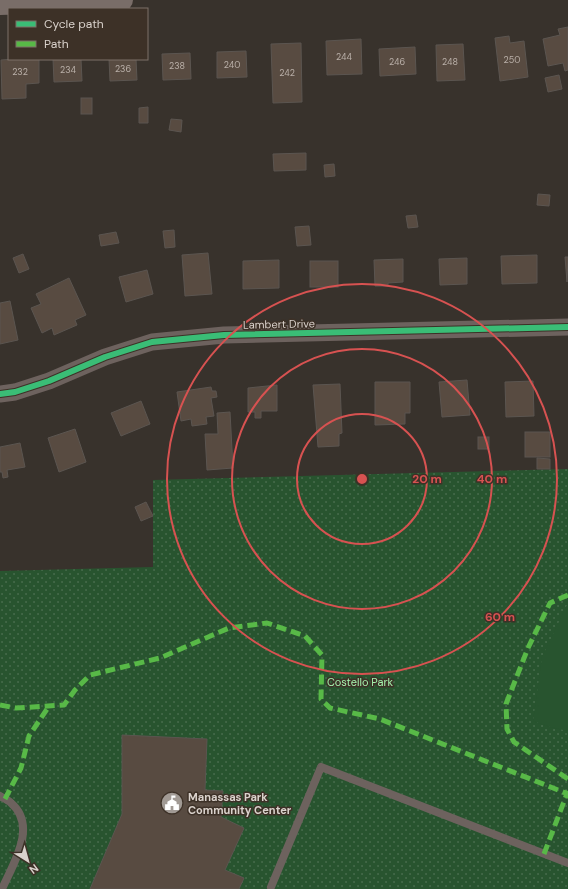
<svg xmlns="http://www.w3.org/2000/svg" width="568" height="889" font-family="'DM Sans',sans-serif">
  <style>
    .grass { fill: url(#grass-dots) }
    .pitch { fill: #28542f }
    .building { fill: #584b41; stroke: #5b5550 }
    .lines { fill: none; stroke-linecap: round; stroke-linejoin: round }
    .lane { stroke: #6d625e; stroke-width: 8 }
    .street { stroke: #6d625e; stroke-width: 17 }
    .secondary { stroke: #796d68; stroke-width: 22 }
    .quiet { stroke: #58b947; stroke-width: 5; stroke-dasharray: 10 5; stroke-linecap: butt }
    .cycleway-casing { stroke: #3d3127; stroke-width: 8 }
    .cycleway { stroke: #3abd76; stroke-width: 6 }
    .ring { fill: none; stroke: #d75251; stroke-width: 2 }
    .labels { text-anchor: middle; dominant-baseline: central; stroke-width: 3; stroke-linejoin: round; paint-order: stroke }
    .number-label { font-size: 9px; fill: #bab0a9 }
    .street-label { font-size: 11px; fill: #dad2cc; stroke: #3d3127 }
    .park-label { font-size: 11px; fill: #a4f4ad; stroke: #3d3127 }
    .poi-label { font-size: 11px; font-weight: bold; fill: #dad2cc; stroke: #3d3127; text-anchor: start }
    .centre { fill: #d75251; stroke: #3d3127; stroke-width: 2 }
    .ring-label { font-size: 12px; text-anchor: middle; font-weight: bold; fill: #d75251; stroke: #3d3127; stroke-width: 3; stroke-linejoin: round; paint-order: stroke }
  </style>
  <defs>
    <pattern id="grass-dots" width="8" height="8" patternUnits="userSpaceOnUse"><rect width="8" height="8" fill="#28542f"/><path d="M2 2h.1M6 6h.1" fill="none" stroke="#476c4c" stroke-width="1.8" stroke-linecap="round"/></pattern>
  </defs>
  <rect width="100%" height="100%" fill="#38322c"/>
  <polygon class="grass" points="568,469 568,889 0,889 0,571 153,567 153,480"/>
  <polygon class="pitch" points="568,603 568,731 550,727 533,721 542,657"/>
  <g class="building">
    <polygon points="568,27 568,70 565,71 563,63 548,66 543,39 560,35 558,29"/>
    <polygon points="509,36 510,43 524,41 528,77 500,81 495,38"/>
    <polygon points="361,39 362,74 327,75 326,41"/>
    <polygon points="301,43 302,102 273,103 271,44"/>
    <polygon points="463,44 465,80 437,81 436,45"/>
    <polygon points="415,47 416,74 380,76 379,49"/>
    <polygon points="246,51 247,77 217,78 217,52"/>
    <polygon points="190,53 191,79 163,80 162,54"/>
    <polygon points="15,59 39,59 39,83 26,84 26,98 2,99 1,60"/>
    <polygon points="53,59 81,59 82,81 54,82"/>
    <polygon points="109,59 136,59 137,80 110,81"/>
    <polygon points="559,75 562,89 548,92 545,78"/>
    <rect x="81" y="98" width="11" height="16"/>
    <polygon points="148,107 148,123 139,123 139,108"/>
    <polygon points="171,119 182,120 181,132 169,130"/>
    <polygon points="306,153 306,170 274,171 273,154"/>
    <polygon points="334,164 335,176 325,177 324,165"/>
    <polygon points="538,194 550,195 549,206 537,205"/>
    <polygon points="416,215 418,227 408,228 406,216"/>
    <polygon points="309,226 311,245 297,246 295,227"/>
    <polygon points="174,230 175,247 165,248 163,231"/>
    <polygon points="116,232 119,243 101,246 99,235"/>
    <polygon points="208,253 212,294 185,296 182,255"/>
    <polygon points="23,254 29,269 19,273 13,258"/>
    <polygon points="537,255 537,283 502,284 501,256"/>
    <polygon points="565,257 568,257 567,282"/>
    <polygon points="467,258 467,284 440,285 439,259"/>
    <polygon points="403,259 403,282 388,283 388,286 375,286 374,260"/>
    <polygon points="279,260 279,288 243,289 243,261"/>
    <rect x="310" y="261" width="28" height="26"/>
    <polygon points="147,270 153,294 126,302 119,277"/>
    <polygon points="69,278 86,315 75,320 77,325 54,335 52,328 42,333 31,308 41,304 36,294"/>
    <polygon points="10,301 18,340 0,344 0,303"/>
    <polygon points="467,380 470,415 442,417 439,382"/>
    <polygon points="533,381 534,416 506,417 505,382"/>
    <polygon points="375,382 410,382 410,413 405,413 405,424 375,425"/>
    <polygon points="340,384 342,433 339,434 339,446 318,447 313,385"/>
    <polygon points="277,385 277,411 261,411 261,418 255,418 255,412 248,412 248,388"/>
    <polygon points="211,387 212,391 216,391 217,397 211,398 214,416 206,417 207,424 192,426 191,419 181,421 177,392"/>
    <polygon points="141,401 150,424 121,436 111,413"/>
    <polygon points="230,412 233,468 207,470 205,434 218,434 217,413"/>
    <polygon points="75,429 86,462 59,472 48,438"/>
    <rect x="525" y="432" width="25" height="25"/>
    <rect x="478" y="437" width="11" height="12"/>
    <polygon points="20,443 25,467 7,470 8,477 3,478 2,472 0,472 0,447"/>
    <polygon points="537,458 550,459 550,469 537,469"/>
    <polygon points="146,502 153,516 141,521 135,507"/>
    <polygon points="122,735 207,739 205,790 223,791 221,817 244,828 225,870 244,878 239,889 90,889 122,814"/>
  </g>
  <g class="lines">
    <g class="lane">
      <path d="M0,796C3,798 8,800 11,803C38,826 13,864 2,889"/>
      <polyline points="271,887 321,767 568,863"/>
    </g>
    <polyline class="street" points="0,394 15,392 49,381 105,357 152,342 224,335 568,327"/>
    <polyline class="secondary" points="0,4 122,0"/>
    <g class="quiet">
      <polyline points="568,595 550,603 528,648 506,704 507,729 514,742 568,779"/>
      <polyline points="0,705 16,708 64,705 75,690 90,675 160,658 229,628 267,623 305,636 322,655 321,699 330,708 380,719 568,794"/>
      <polyline points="5,799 21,768 29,736 49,706"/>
      <polyline points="544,854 568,791"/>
    </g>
    <g class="cycleway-casing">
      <polyline id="cycleway" points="0,394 15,392 49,381 105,357 152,342 224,335 568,327"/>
    </g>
    <use href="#cycleway" class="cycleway"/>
  </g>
  <g class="ring">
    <circle cx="362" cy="479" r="65"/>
    <circle cx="362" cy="479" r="130"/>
    <circle cx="362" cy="479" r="195"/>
  </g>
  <defs>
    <g id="civic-disc" transform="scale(1.15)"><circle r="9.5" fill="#a19a94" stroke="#3d3127"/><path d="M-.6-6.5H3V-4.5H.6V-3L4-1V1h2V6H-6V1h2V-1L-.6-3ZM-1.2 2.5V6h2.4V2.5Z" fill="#fff"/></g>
  </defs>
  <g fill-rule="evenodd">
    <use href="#civic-disc" x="172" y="803"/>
  </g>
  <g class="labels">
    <g class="number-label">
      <text x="344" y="57">244</text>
      <text x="512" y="60">250</text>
      <text x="397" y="62">246</text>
      <text x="450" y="62">248</text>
      <text x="232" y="65">240</text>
      <text x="177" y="66">238</text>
      <text x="123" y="69">236</text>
      <text x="68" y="70">234</text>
      <text x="20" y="72">232</text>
      <text x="287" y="73">242</text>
    </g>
    <g class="street-label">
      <text transform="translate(279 324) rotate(-1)">Lambert Drive</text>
    </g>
    <g class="park-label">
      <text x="360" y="682">Costello Park</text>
    </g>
    <g class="poi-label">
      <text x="188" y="797">Manassas Park<tspan x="188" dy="13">Community Center</tspan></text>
    </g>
  </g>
  <circle cx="362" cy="479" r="6" class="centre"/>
  <g class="ring-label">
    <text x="427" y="483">20 m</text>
    <text x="492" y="483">40 m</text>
    <text x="500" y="621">60 m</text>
  </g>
  <rect x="8" y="8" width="140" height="52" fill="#3d3127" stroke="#7c7169"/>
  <rect x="16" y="21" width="20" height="6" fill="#3abd76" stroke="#7c7169"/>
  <text x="44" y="28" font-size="12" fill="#dad2cc">Cycle path</text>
  <rect x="16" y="41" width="20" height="6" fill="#58b947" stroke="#7c7169"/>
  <text x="44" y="48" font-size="12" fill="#dad2cc">Path</text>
  <g transform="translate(28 861) rotate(143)" stroke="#3d3127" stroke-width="3" paint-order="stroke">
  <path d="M0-3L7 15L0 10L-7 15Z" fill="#dad2cc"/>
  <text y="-6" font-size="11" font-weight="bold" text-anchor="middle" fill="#dad2cc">N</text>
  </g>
</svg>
